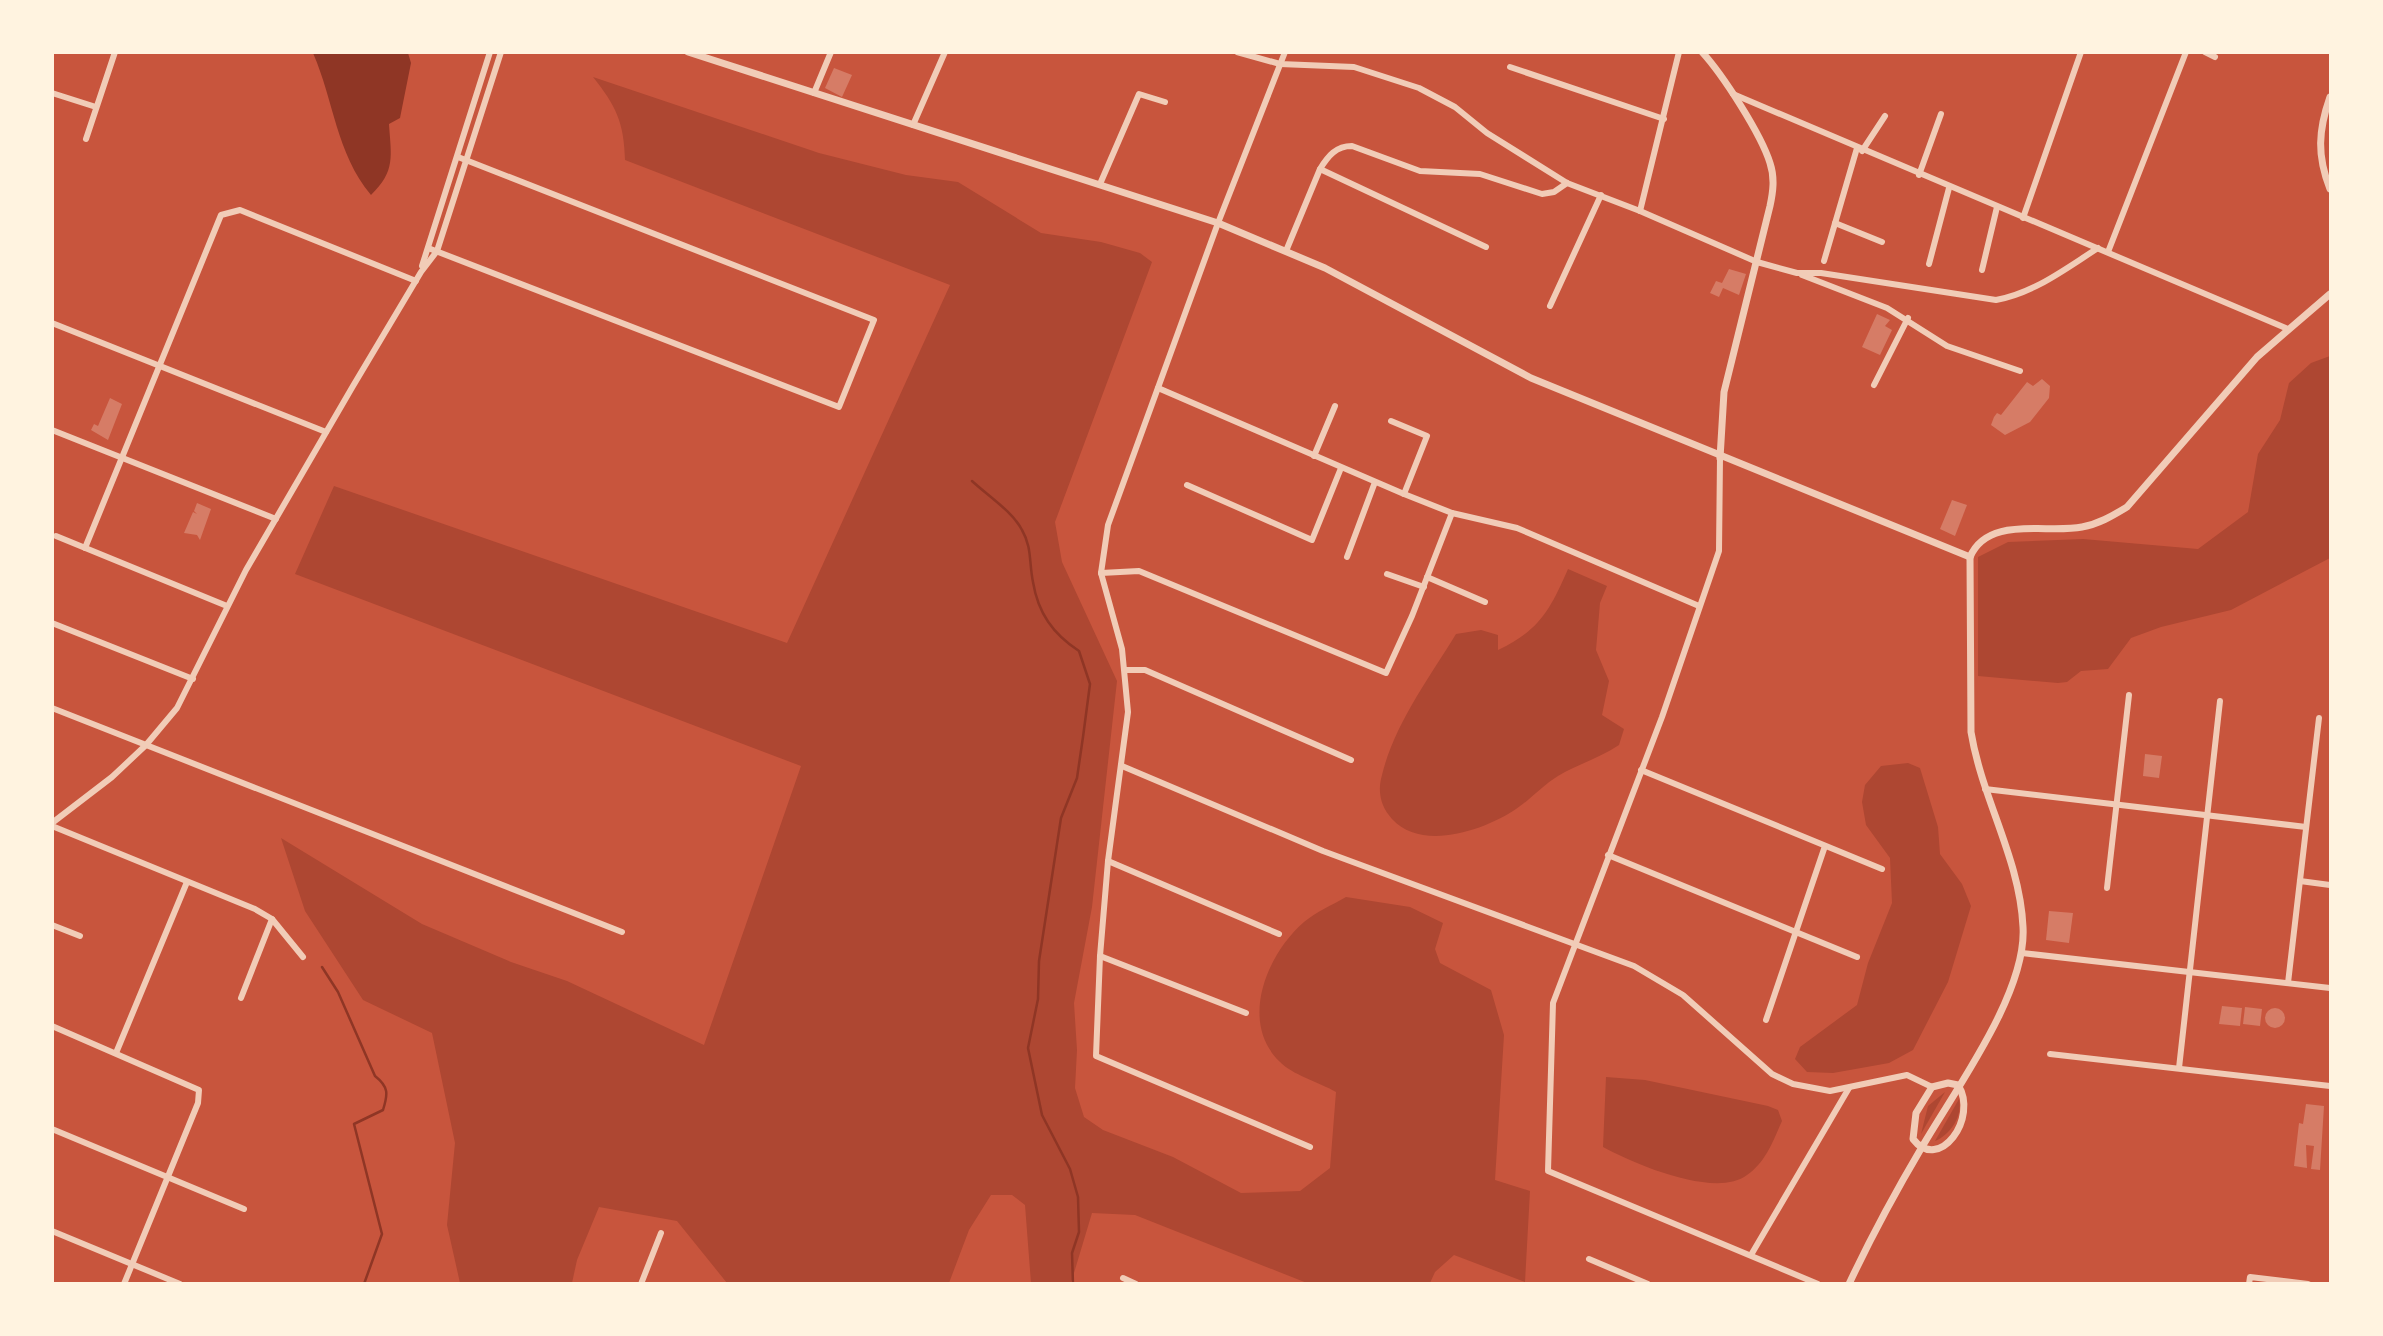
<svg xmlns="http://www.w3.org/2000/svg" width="2383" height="1336" font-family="'Fira Sans',sans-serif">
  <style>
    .green { fill: #ae4732 }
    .water { fill: #8f3625 }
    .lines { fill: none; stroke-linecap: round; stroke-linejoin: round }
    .stream { stroke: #8f3625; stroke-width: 2.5 }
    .building { fill: #d67c66 }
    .minor { stroke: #f1ccb7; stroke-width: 6 }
    .tertiary { stroke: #f1ccb7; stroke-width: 7 }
  </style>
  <rect width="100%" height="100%" fill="#c8553d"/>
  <g class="green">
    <path d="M593,77L819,153L906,175L958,182L1041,233L1101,242L1140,253L1152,262L1055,522L1062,562L1117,681L1092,907L1074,1003L1077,1050L1075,1088L1084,1117L1103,1130L1173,1157L1241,1193L1300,1191L1330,1168L1336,1092C1319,1082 1292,1075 1279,1061C1239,1021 1267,954 1304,922C1316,912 1332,905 1346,897L1410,907L1443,923L1435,949L1440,963L1491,990L1504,1035L1495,1180L1530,1191L1525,1282L1454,1255L1435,1272L1430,1283H1307L1135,1215L1092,1213L1071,1283H1031L1025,1205L1012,1195H991L969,1230L949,1283H727L677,1221L599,1207L577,1260L572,1283H460L447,1225L455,1143L432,1033L363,1000L305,911L281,838L422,924L511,962L567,981L704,1045L801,766L295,574L334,486L787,643L950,285L625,160C624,122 616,106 593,77Z"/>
    <polygon points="2330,356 2330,558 2231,610 2161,627 2131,638 2108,669 2081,671 2067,682 2058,683 1978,676 1978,557 2008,542 2083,539 2198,549 2248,512 2258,454 2280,420 2289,383 2311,363"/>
    <path d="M1568,569L1607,586L1600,603L1596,650L1609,681L1602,715L1624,729L1619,745C1600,758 1578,764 1558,776C1543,785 1531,799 1516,809C1485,830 1422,852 1392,819C1381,807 1377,792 1382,775C1394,725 1429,678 1456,634L1481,630L1498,635V650C1540,630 1550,610 1568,569Z"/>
    <polygon points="1908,763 1920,768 1938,827 1940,854 1962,884 1971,906 1948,982 1913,1050 1889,1063 1833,1073 1807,1072 1795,1059 1800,1047 1857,1005 1868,963 1892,903 1890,858 1866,825 1862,802 1865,785 1881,766"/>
    <path d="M1606,1077L1645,1080L1768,1106L1778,1110L1782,1121C1773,1141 1766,1162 1747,1175C1716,1199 1634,1164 1603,1147Z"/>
    <polygon points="1945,1092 1921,1134 1928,1106"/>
    <path d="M1959,1099C1963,1116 1950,1135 1935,1141Z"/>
  </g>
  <path class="water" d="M313,53H408L411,63L400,118L389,124C391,156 396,171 371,195C336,153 334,101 313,53Z"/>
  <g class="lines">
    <g class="stream">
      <path d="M972,481C987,495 1013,512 1022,530C1032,547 1029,563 1033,582C1038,613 1053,634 1079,651L1090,684L1083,737L1077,778L1061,818L1039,961L1038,999L1028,1048L1042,1115L1070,1169L1078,1197L1079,1232L1072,1253L1073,1284"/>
      <path d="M322,967L338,992L375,1076C389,1087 388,1094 383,1110L354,1124L382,1234L364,1284"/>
    </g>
  </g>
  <g class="building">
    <polygon points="834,68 852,75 842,97 825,88"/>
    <polygon points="1729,269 1746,274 1739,295 1723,288 1719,297 1710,293 1716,281 1722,283"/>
    <polygon points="1877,314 1890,320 1885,326 1892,330 1880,355 1862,347"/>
    <polygon points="2042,379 2050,386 2049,398 2030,422 2005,435 1991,425 1994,417 1997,413 2001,415 2027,382 2033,386"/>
    <polygon points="110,398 122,404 108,440 91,430 94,424 98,426"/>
    <polygon points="1952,500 1967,505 1955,536 1940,529"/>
    <polygon points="197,503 211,509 200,540 197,535 184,533 193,512 197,514 194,511"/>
    <polygon points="2145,754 2162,756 2159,778 2143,776"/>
    <polygon points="2049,911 2073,913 2069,943 2046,940"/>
    <polygon points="2222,1006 2242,1008 2240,1026 2219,1024"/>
    <polygon points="2245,1007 2262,1009 2260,1026 2243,1024"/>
    <circle cx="2275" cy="1018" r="10"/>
    <polygon points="2306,1104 2324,1106 2320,1170 2311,1169 2314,1146 2306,1145 2307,1168 2294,1166 2299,1123 2303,1124"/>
  </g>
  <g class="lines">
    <g class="minor">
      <path d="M1237,52L1280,64L1354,67L1419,88L1455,107L1487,133L1567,183L1640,211L1757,262L1797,273H1821L1996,300C2034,293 2065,269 2098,248"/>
      <polyline points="1285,52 1218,223 1108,525 1101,573 1122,649 1128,712 1108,861 1100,956 1096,1056 1310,1147"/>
      <polyline points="2205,52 2215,57"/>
      <polyline points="1510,67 1664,119"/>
      <polyline points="52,93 96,107"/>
      <polyline points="814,93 831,52"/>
      <polyline points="1733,94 2288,329"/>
      <polyline points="913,125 945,52"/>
      <polyline points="86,139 115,52"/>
      <polyline points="1862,151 1885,116"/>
      <polyline points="1320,169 1486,247"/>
      <polyline points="1919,175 1941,114"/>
      <polyline points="1100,184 1139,94 1165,102"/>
      <polyline points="1640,211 1679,52"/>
      <polyline points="2023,218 2081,52"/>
      <polyline points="1835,223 1882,242"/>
      <polyline points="428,248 839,407 874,320 458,157"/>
      <path d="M1286,251L1320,169C1328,156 1336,146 1352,146L1420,171L1480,174L1542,194L1554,192L1567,183"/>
      <polyline points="2108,252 2186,52"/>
      <polyline points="1824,261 1857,148"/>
      <polyline points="1929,264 1949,188"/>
      <polyline points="422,266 490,52"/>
      <polyline points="1982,270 1997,207"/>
      <polyline points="1802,275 1887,308 1947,346 2020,371"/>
      <polyline points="1550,306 1601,195"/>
      <polyline points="52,323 326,432"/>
      <polyline points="1874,385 1908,318"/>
      <polyline points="1158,388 1404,494 1452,513 1517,528 1699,606"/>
      <polyline points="1391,421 1427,436 1404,494"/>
      <polyline points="52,430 276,519"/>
      <polyline points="1314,456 1335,406"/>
      <polyline points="1720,458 1719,551 1662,717 1553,1003 1548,1171 1818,1284"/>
      <polyline points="1187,485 1312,540 1341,468"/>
      <polyline points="56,536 227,606"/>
      <polyline points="85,548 221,215 240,210 416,281"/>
      <polyline points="1347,557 1375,482"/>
      <polyline points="1101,573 1139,571 1386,673 1412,616 1452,513"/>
      <polyline points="1387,574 1424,587"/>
      <polyline points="1427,577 1485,602"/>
      <polyline points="52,623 193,679"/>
      <polyline points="1125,670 1145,670 1351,760"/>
      <polyline points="52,708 622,932"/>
      <polyline points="1122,766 1323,851 1634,966 1683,995 1772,1074 1793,1084 1830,1091 1907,1075 1932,1087"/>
      <polyline points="1641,770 1882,869"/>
      <polyline points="1985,789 2306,827"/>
      <polyline points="52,823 112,777 146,745 177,708 246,570 353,386 421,272 437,251 501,52"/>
      <polyline points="52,826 255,909 272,919 303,957"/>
      <polyline points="1608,855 1857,957"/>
      <polyline points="1108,861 1279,934"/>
      <polyline points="2300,881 2330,885"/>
      <polyline points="2107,888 2129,695"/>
      <polyline points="52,925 80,936"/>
      <polyline points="2022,953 2330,988"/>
      <polyline points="1100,956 1246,1013"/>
      <polyline points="2288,983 2319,718"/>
      <polyline points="241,998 272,919"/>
      <polyline points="1766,1020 1825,846"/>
      <polyline points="52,1026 199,1090 198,1103 124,1284"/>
      <polyline points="116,1053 187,882"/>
      <polyline points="2050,1054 2330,1086"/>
      <polyline points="2179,1068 2220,701"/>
      <polyline points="52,1129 244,1209"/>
      <polyline points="52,1231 180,1284"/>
      <polyline points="1751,1255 1849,1088"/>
      <polyline points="1589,1259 1648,1284"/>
      <polyline points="1123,1278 1136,1284"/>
      <polyline points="641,1284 661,1233"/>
      <polyline points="2249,1284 2250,1277 2308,1284"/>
    </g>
    <g class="tertiary">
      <polyline points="688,52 1218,223 1325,268 1531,378 1970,557"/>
      <path d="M1702,52C1723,75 1761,134 1770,163C1775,178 1773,192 1770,206L1724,392L1720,458"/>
      <path d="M2330,97C2318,131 2317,156 2330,189"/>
      <path d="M1970,557C1988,515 2047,534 2082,527C2099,524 2112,516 2127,507L2257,357L2330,294"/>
      <path d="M1948,1083L1958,1085C1979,1118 1939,1173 1913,1139L1916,1113L1932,1087Z"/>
      <path d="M1849,1284C1871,1237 1896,1191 1922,1147C1955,1090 2027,993 2023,927C2020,859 1982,799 1971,732L1970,557"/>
    </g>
  </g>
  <rect width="2383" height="1336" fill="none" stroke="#fff3e0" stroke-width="108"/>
</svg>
